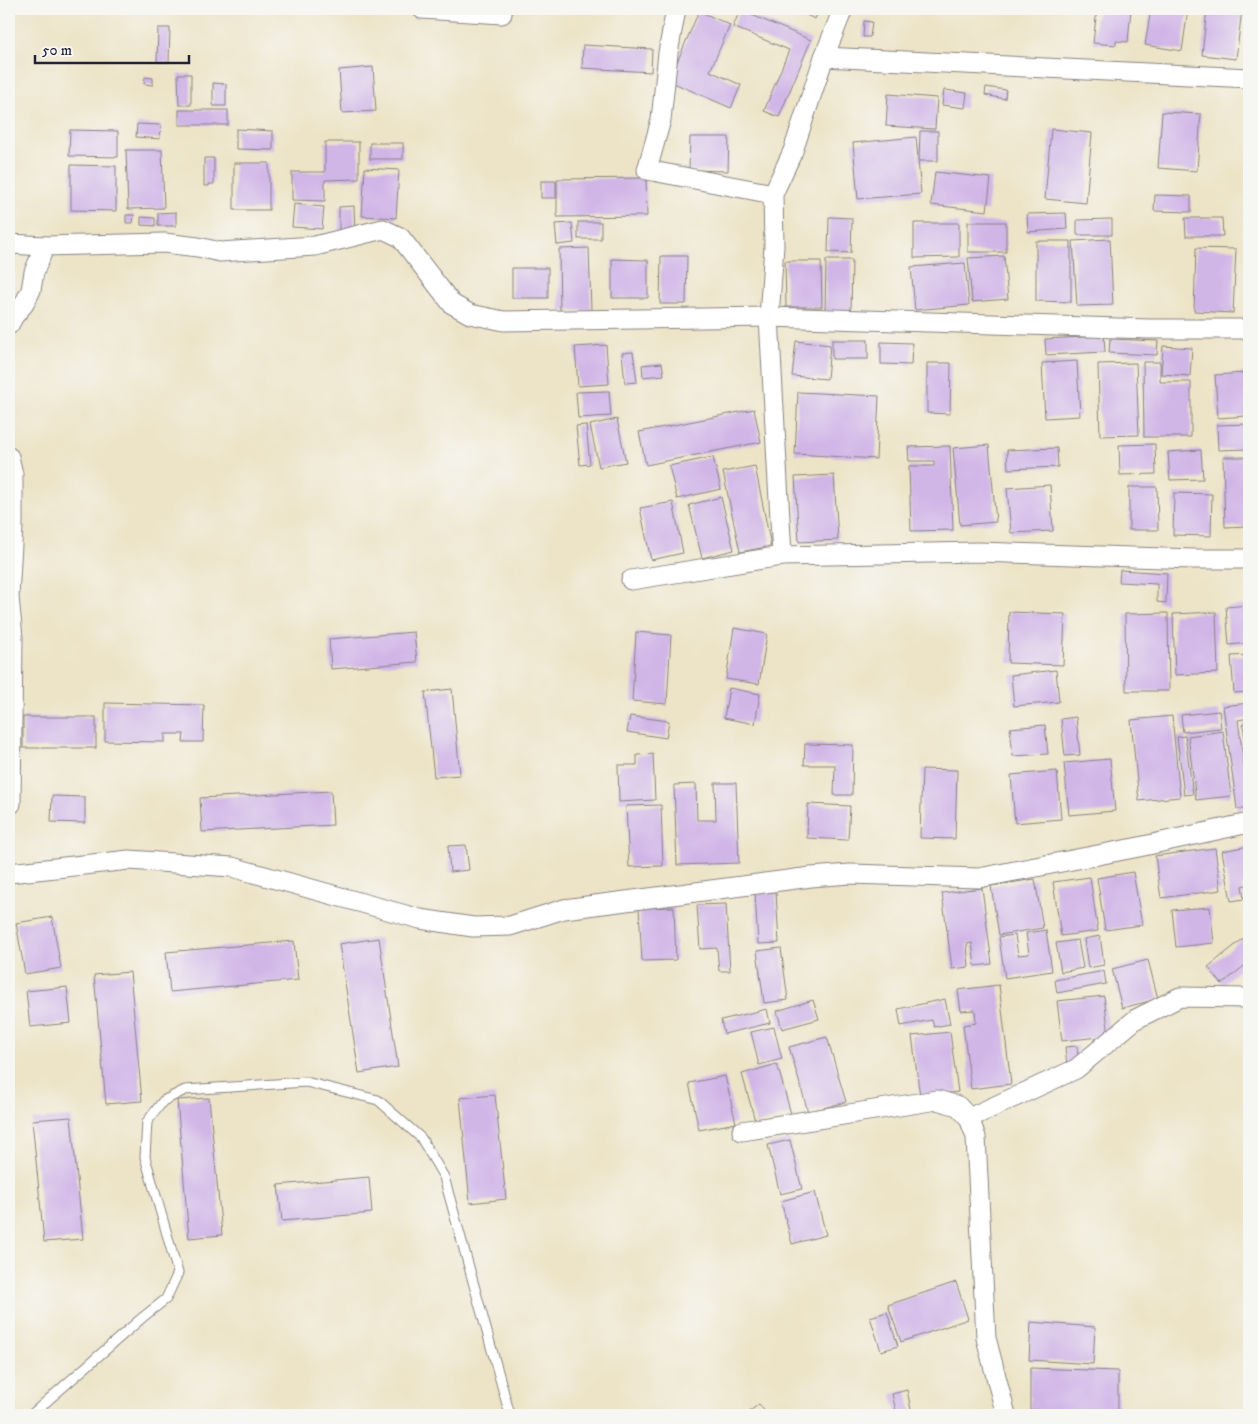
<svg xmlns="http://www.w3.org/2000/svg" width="1258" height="1424" font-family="'IM FELL DW Pica',serif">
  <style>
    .building { fill: #d0b5e7 }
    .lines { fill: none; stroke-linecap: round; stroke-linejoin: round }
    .lane-casing { stroke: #888381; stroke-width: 11 }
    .street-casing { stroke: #888381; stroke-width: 21 }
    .lane { stroke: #fff; stroke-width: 9 }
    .street { stroke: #fff; stroke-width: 19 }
  </style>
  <rect width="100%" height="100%" fill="#f6f6f2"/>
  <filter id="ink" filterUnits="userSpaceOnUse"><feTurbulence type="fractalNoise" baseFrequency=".02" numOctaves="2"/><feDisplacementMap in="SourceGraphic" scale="10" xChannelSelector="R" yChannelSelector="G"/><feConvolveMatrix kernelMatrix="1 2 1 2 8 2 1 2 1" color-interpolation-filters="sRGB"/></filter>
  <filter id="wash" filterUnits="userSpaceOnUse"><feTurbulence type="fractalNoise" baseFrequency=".0096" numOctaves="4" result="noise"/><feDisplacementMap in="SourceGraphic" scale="20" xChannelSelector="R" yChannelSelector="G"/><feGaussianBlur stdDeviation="1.12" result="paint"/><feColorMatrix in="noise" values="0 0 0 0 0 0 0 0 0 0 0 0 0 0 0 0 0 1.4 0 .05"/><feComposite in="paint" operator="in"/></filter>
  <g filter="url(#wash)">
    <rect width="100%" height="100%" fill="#ede4c7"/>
    <g id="blocks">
      <g class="building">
        <polygon points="793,9 819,9 815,19"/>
        <polygon points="1097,9 1131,9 1128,42 1116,41 1116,45 1093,43"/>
        <polygon points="1151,9 1188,9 1182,51 1145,45"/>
        <polygon points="1207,9 1242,9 1236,59 1202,55"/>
        <polygon points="740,10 811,40 779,117 764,111 789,50 733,27"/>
        <polygon points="699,11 730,25 710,71 741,85 731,108 669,81"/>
        <polygon points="864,21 872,22 870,37 863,37"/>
        <polygon points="158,28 170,28 169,62 157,62"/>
        <polygon points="583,45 652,49 651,72 582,68"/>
        <polygon points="373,67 376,111 342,113 339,70"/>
        <polygon points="178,74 191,74 191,105 179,105"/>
        <polygon points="145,77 153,78 153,85 144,84"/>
        <polygon points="213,83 226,84 226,106 213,106"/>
        <polygon points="986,87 1006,90 1005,99 985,95"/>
        <polygon points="944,90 967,93 965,108 942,105"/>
        <polygon points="888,94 937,98 935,129 886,126"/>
        <rect x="179" y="110" width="49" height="15"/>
        <polygon points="1162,112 1201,114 1197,171 1158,168"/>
        <polygon points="137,124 161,125 160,139 136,137"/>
        <polygon points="236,129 273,131 273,150 236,149"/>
        <polygon points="1051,129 1092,133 1086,203 1045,199"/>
        <polygon points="70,130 118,131 118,157 69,156"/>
        <polygon points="920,131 938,131 938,161 919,161"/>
        <polygon points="690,137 729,137 728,171 689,170"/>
        <polygon points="916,137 921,194 858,199 853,143"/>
        <polygon points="325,142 359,142 359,179 325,180 325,201 292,200 292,172 325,172"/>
        <rect x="370" y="143" width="33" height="16"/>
        <polygon points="126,150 162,150 164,208 128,209"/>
        <polygon points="204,158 214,158 214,184 209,184 209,186 204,186"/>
        <rect x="234" y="163" width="35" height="47"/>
        <polygon points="71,165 116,166 116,211 71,210"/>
        <polygon points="365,168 399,170 396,218 362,216"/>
        <polygon points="935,172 991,178 987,211 931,205"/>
        <polygon points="646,178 647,216 557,217 557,179"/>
        <rect x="541" y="181" width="15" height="17"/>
        <polygon points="1155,195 1191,196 1191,212 1154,211"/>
        <polygon points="294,204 324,207 322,229 292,227"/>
        <polygon points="354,206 355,233 339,234 339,207"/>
        <polygon points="176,212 176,226 158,226 158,213"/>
        <polygon points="1066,213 1067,229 1028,232 1027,214"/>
        <polygon points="126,215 134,215 133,223 126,223"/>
        <polygon points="141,217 155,218 155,226 141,225"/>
        <polygon points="829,217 852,218 851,253 828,252"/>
        <polygon points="1185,218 1222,218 1223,236 1186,236"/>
        <polygon points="1112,219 1112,235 1077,235 1077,220"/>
        <rect x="578" y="222" width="23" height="17"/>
        <rect x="968" y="222" width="38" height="30"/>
        <polygon points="572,223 574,243 557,245 555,224"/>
        <polygon points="914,223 959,223 959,257 914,258"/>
        <polygon points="1110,239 1113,305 1077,306 1073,241"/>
        <polygon points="1036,241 1071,241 1071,302 1036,301"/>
        <polygon points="589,248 591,310 560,311 559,249"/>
        <polygon points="1196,248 1236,249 1233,313 1194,311"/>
        <polygon points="661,256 687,256 686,304 660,304"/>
        <polygon points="1004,256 1008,299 972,302 968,258"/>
        <polygon points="1248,258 1249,258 1249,307 1246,307"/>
        <polygon points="612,259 648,260 648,298 612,298"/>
        <polygon points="826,260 852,260 851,312 825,311"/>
        <polygon points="785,261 821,261 822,307 786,307"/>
        <polygon points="965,263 969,305 915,310 911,267"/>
        <rect x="512" y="268" width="36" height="30"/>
        <polygon points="1104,336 1105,352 1046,355 1045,339"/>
        <polygon points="1110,339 1158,341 1157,355 1109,353"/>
        <rect x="832" y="340" width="36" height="19"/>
        <polygon points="796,341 830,345 827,379 792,376"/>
        <polygon points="881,342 912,343 911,365 881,364"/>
        <polygon points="606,345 609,384 578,386 575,347"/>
        <polygon points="1163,346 1192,348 1190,376 1161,374"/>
        <polygon points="633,352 637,382 625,383 622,353"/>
        <polygon points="1077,361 1080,416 1045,418 1042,363"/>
        <polygon points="1143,362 1160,362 1160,382 1191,382 1191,437 1144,437"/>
        <polygon points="662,363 664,375 643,377 642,365"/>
        <polygon points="927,363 951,363 950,414 927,413"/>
        <polygon points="1136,363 1139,435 1100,436 1098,364"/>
        <polygon points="1245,373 1247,416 1218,418 1215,375"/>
        <polygon points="609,391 611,416 578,418 576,392"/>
        <polygon points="798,392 879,396 876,459 795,454"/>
        <polygon points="754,409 761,442 646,465 639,432"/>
        <polygon points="617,419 626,462 599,467 590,425"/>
        <polygon points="1249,424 1249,449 1218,450 1217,425"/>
        <polygon points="586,425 590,464 580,465 576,426"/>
        <polygon points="1155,444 1156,474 1120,475 1119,445"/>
        <polygon points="989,445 996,522 960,525 953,448"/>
        <polygon points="950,446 953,530 911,531 909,466 934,466 934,461 909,461 908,447"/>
        <polygon points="1057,448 1058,467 1008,469 1007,450"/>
        <polygon points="1201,450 1203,479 1170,480 1168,452"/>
        <polygon points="713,457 721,489 677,499 669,466"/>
        <polygon points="1223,457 1249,457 1249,526 1225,527"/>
        <polygon points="755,466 771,546 740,552 723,472"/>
        <polygon points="834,475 838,540 799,542 795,477"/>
        <polygon points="1050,485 1053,531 1011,533 1007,488"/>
        <polygon points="1129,487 1157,487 1158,530 1129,530"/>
        <polygon points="1174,493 1212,494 1211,536 1173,535"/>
        <polygon points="721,497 734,550 702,558 689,505"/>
        <polygon points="673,502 683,553 651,560 640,508"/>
        <polygon points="1120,570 1167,573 1166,603 1157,602 1157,584 1119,582"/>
        <polygon points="1249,605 1249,643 1229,645 1226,607"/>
        <polygon points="1009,612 1065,614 1063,665 1008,663"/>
        <polygon points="1216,612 1218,673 1175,675 1173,614"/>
        <polygon points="1168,613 1169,691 1126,691 1125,614"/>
        <polygon points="734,628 767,634 759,684 726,679"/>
        <polygon points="414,632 417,662 331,669 329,639"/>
        <polygon points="636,632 671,635 667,704 632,701"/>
        <polygon points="1249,655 1249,692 1234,693 1231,656"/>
        <polygon points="1056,670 1059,702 1014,706 1011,675"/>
        <polygon points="729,688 760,694 755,724 724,718"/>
        <polygon points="452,689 460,775 434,777 425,692"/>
        <polygon points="105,703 204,705 203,742 183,742 184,734 165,734 165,742 105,741"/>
        <polygon points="1249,703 1249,718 1238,720 1248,794 1249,793 1249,807 1237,809 1223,706"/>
        <polygon points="1219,711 1221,728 1183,732 1181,715"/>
        <polygon points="630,716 669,721 666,738 627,732"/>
        <polygon points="1172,716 1180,797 1139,801 1131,720"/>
        <rect x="23" y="717" width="73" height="31"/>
        <polygon points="1076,717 1080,755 1065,756 1061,719"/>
        <polygon points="1249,723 1249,763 1248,763 1243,724"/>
        <polygon points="1045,725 1048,754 1013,756 1010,728"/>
        <polygon points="1223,731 1231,796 1196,800 1188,736"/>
        <polygon points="1185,736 1193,794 1184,795 1177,737"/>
        <polygon points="805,744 853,745 852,795 834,795 835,765 804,765"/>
        <polygon points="653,754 655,800 619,802 618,765 637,765 637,755"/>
        <polygon points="1110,759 1115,811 1069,815 1064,763"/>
        <polygon points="922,769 957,770 955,839 920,838"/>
        <polygon points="1057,771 1061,819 1015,823 1011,775"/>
        <polygon points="715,783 736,783 739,863 677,865 674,785 696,784 697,820 716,820"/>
        <polygon points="331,791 333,825 202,832 200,798"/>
        <polygon points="52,796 85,797 85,823 51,822"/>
        <polygon points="808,804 850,806 848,840 807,838"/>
        <polygon points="661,805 663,866 629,867 626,806"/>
        <polygon points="466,845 469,870 450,872 448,846"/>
        <polygon points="1249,846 1249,884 1242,886 1244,899 1231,901 1222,851"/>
        <polygon points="1215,848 1221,890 1161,898 1155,856"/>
        <polygon points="1133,872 1142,925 1105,930 1097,878"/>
        <polygon points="1090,877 1098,931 1061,936 1053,882"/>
        <polygon points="1035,879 1043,928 999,935 991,886"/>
        <polygon points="982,888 992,964 975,966 972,943 967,944 969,967 952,969 942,893"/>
        <polygon points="776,892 779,943 758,944 755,893"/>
        <polygon points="726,904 730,971 719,971 717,948 700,949 697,905"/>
        <polygon points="674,907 676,960 642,961 639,908"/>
        <polygon points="1210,907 1214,943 1176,947 1172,910"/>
        <polygon points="52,917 61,968 25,974 16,923"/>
        <polygon points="1046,930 1052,971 1005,978 999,937 1015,935 1018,955 1029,954 1026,933"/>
        <polygon points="1249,934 1249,962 1222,984 1208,967"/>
        <polygon points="1100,936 1104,965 1088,968 1084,939"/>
        <polygon points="379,938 398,1067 359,1073 339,944"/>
        <polygon points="1078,940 1083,968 1061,972 1056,943"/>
        <polygon points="294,941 298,980 170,992 166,952"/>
        <polygon points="781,948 788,1000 764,1003 757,951"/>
        <polygon points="1148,960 1158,999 1122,1008 1112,969"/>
        <polygon points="1104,971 1106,984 1057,993 1055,980"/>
        <polygon points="130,972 142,1101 106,1104 94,975"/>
        <polygon points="999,985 1011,1084 971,1089 963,1025 976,1023 975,1010 961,1011 958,990"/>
        <polygon points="67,987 71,1023 30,1027 26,991"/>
        <polygon points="1104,996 1109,1036 1062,1041 1057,1001"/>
        <polygon points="945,999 950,1024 934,1027 932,1020 901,1026 898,1009"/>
        <polygon points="813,1000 819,1019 782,1029 777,1011"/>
        <polygon points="767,1009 770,1023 724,1034 721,1020"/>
        <polygon points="774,1027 782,1059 759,1065 751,1032"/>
        <polygon points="950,1032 958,1092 920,1096 912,1036"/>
        <polygon points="827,1037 846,1102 808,1112 789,1047"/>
        <polygon points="1077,1046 1079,1066 1067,1067 1065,1047"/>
        <polygon points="777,1064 791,1114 756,1124 742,1074"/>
        <polygon points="725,1076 736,1123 699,1130 689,1083"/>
        <polygon points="495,1095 506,1199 470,1203 460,1098"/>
        <polygon points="209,1098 222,1235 189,1238 177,1100"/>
        <polygon points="71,1117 83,1239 44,1242 32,1120"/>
        <polygon points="790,1140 802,1189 780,1194 768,1145"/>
        <polygon points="369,1177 372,1213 282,1221 278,1185"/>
        <polygon points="815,1192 826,1235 792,1244 781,1201"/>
        <polygon points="956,1282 968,1319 901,1342 888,1305"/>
        <polygon points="887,1312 898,1346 881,1351 870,1317"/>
        <polygon points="1031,1322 1095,1327 1093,1364 1029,1360"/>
        <polygon points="1030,1368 1118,1371 1118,1412 1030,1410"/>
        <polygon points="907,1390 912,1415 897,1415 892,1394"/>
        <polygon points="759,1404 766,1413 763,1415 745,1415"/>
        <polygon points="1048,1413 1080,1414 1080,1415 1048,1415"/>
      </g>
    </g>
  </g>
  <g filter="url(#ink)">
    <use href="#blocks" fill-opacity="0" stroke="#888381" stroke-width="1"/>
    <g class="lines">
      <g class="lane-casing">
        <polyline id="lane" points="31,1415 143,1317 166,1299 178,1273 145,1157 147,1122 163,1101 185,1090 306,1082 378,1100 421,1138 444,1177 510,1415"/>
      </g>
      <g class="street-casing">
        <g id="street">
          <polyline points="422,9 502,14"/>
          <polyline points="676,9 668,53 661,120 647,170 773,194"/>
          <polyline points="824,57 1249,78"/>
          <polyline points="9,244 45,246 164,243 198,247 220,252 315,246 383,229 400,237 452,304 470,314 504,321 769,317 1149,329 1249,329"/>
          <polyline points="9,325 14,316 24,304 31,290 34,272 45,246"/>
          <polyline points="9,457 13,474 13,527 9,596 13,638 11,804"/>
          <polyline points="782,556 769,317 774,246 773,194 793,151 824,57 843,9"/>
          <polyline points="631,580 782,556 978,552 1194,559 1249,559"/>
          <polyline points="9,873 129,860 232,867 420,919 473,927 510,926 564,909 811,877 850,874 979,878 1139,847 1249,823"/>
          <polyline points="969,1118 1076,1069 1136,1019 1180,997 1249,998"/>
          <polyline points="742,1131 937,1100 958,1106 969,1118 976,1137 986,1338 1006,1415"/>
        </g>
      </g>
      <use href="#lane" class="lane"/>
      <use href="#street" class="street"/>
    </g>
  </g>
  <rect width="1258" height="1424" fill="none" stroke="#f6f6f2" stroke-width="30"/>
  <path d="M35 55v8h154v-8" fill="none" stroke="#22223b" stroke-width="2.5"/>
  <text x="42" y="55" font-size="15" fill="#22223b" stroke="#f6f6f2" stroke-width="4" paint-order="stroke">50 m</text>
</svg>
